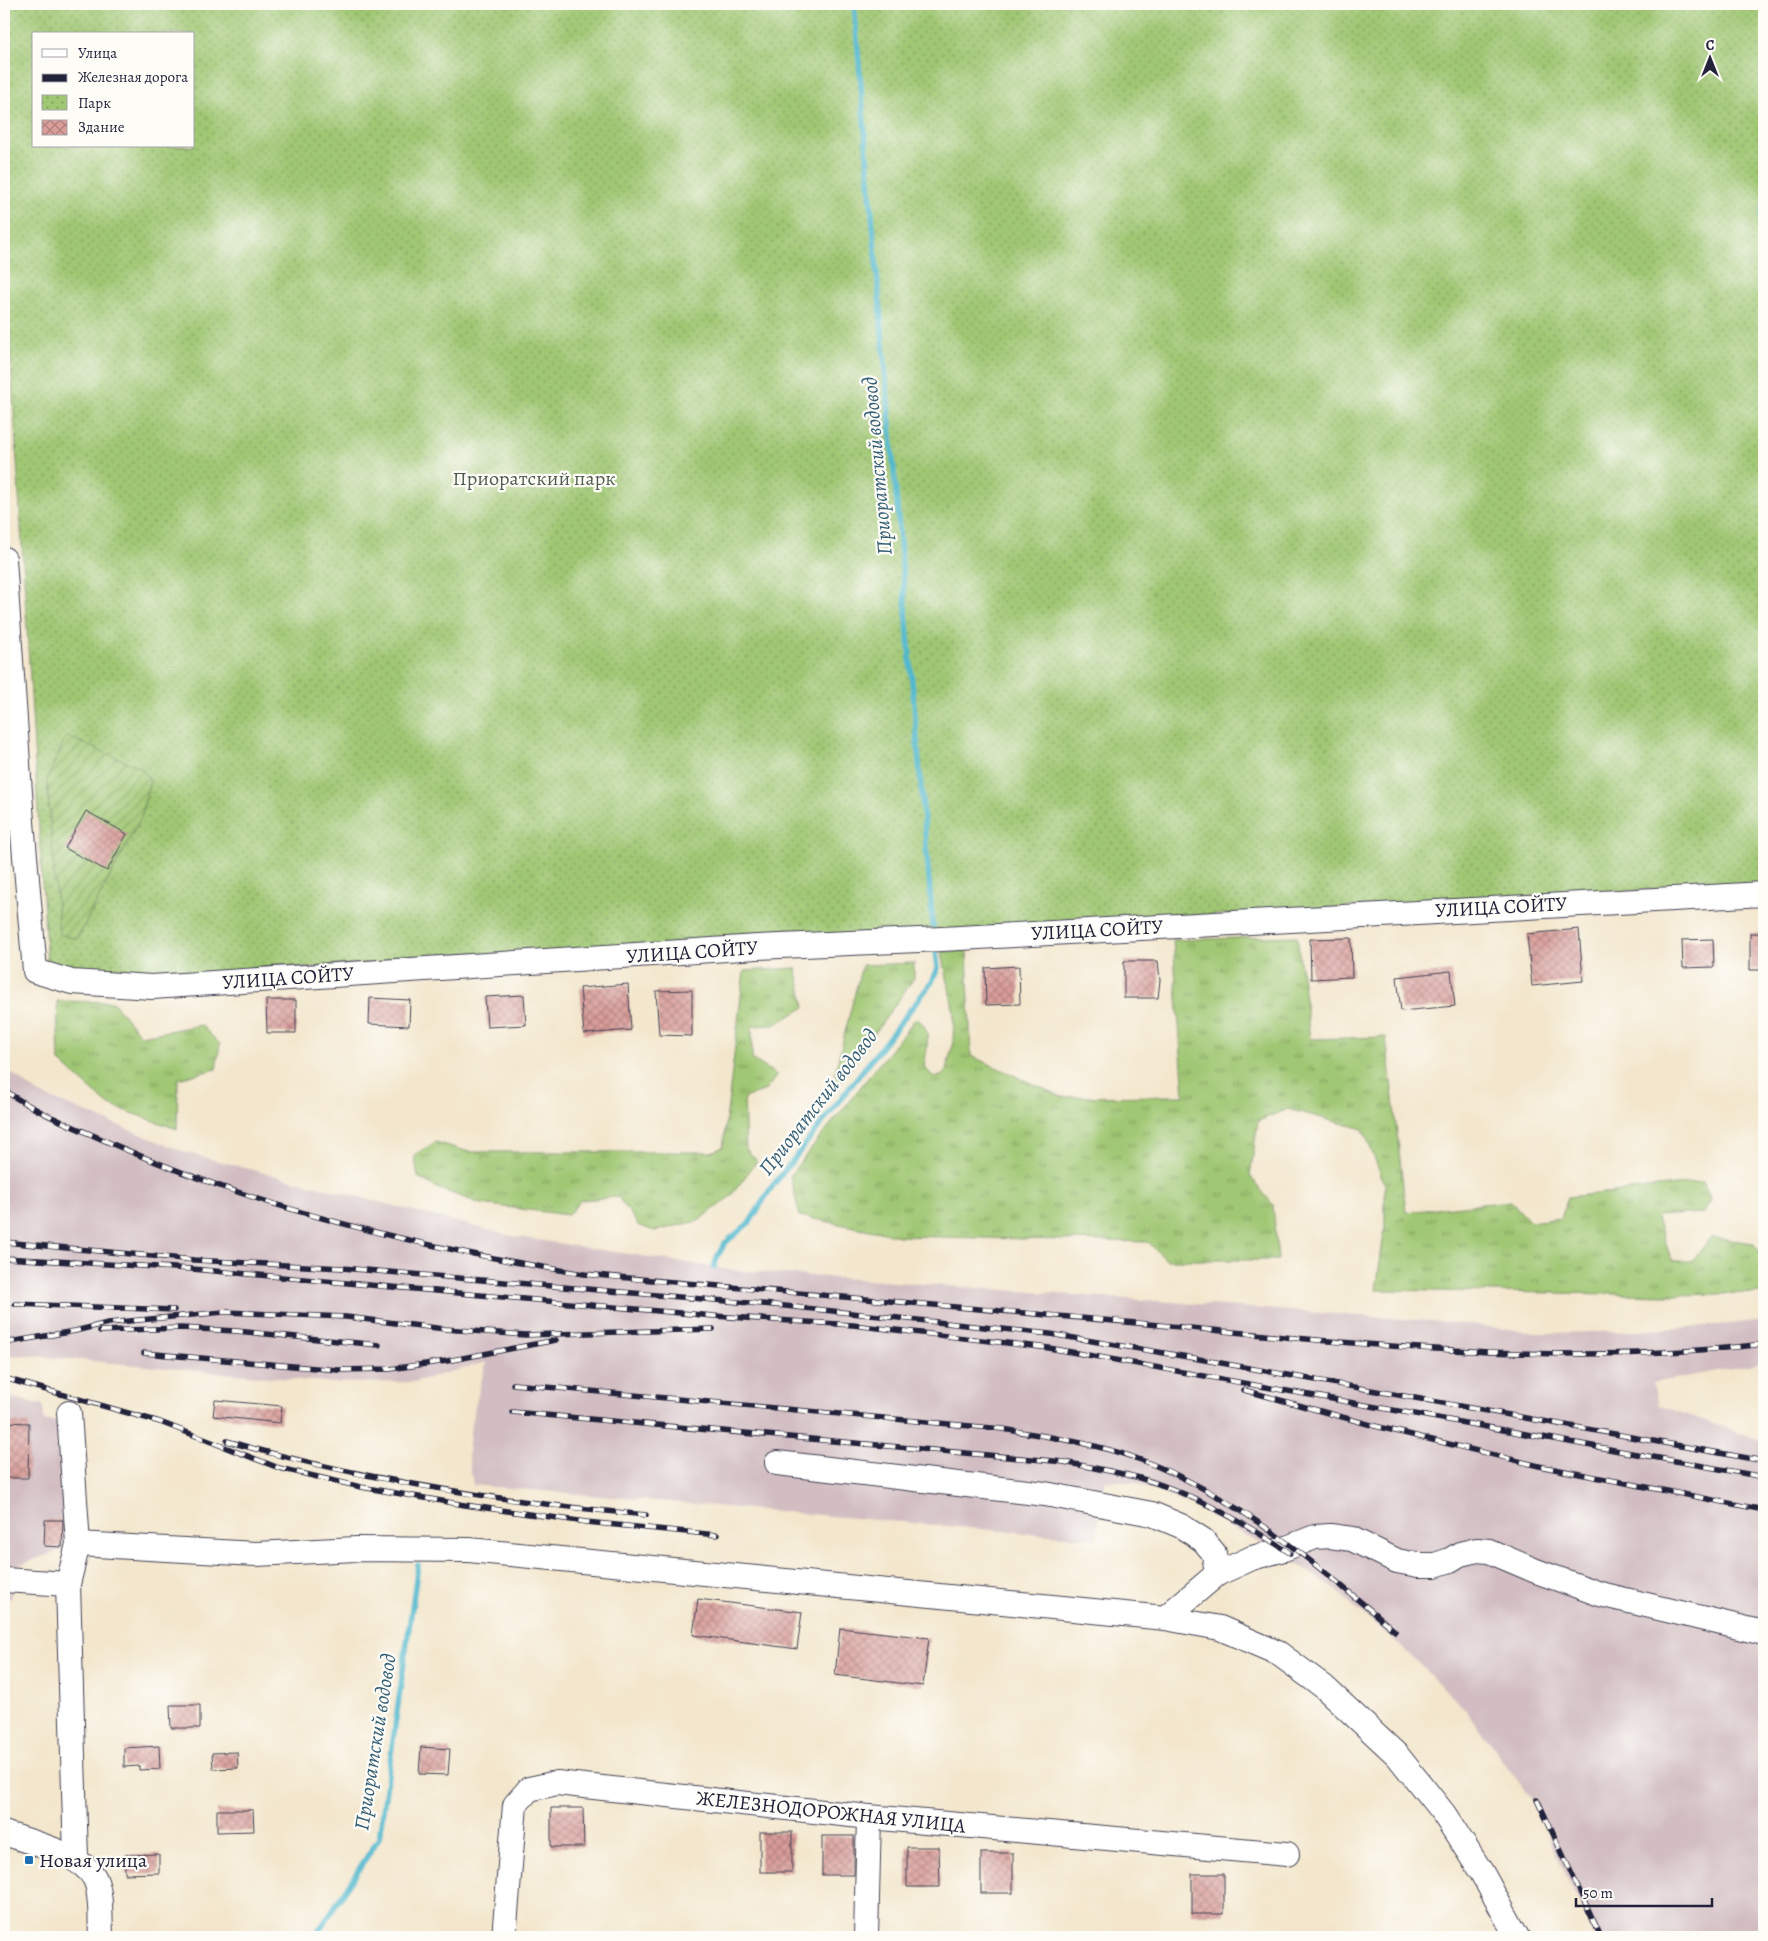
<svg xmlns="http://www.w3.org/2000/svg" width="1768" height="1941" font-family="Alegreya,serif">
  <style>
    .industrial { fill: #d2bec2 }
    .grass { fill: url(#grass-tufts); stroke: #617457 }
    .park { fill: url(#park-dots); stroke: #617457; fill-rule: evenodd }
    .garden { fill: url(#garden-furrows); stroke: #617457 }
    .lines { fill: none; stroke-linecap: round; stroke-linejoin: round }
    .stream { stroke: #50b8cd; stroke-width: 5.5 }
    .building { fill: url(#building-cross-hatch) }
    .minor-casing { stroke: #413f51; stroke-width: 26 }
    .minor { stroke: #fff; stroke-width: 24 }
    .rail-casing { stroke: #22223b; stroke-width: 5.5 }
    .rail { stroke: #fdfcf7; stroke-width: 4; stroke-dasharray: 11; stroke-linecap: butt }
    .poi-dot { fill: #1f6fb2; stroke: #fdfcf7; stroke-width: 2 }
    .labels { text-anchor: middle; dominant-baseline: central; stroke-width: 4.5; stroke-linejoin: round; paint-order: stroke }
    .park-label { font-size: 20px; fill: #4e5c4f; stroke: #fdfcf7 }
    .street-label { font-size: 20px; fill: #22223b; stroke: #fdfcf7 }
    .poi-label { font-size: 20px; fill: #22223b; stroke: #fdfcf7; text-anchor: start }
    .water-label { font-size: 21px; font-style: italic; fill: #345e75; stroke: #fdfcf7 }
  </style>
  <defs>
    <pattern id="grass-tufts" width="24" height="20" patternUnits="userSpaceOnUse" patternTransform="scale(1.25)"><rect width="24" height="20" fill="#a0c773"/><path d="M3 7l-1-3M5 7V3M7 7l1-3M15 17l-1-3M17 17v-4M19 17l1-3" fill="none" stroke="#82a160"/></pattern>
    <pattern id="park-dots" width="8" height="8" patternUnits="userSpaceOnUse" patternTransform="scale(1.25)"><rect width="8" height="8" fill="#a0c773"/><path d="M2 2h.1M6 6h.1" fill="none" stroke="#82a160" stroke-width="1.8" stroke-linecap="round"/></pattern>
    <pattern id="garden-furrows" width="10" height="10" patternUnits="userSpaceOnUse" patternTransform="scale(1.25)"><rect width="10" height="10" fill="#a0c773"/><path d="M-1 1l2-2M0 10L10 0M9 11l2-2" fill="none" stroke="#82a160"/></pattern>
    <pattern id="building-cross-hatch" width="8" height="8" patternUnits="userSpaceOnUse" patternTransform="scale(1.25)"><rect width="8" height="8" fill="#d99d9a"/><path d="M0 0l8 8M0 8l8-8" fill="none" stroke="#b0807f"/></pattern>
  </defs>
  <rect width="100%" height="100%" fill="#fdfcf7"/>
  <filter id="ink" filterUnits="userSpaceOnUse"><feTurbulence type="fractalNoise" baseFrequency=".02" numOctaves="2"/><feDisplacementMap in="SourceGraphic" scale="10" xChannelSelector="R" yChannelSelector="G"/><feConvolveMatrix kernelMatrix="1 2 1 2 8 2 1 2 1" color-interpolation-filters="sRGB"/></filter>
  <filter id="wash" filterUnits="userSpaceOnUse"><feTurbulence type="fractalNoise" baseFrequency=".0096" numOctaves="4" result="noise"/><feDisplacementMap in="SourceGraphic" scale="20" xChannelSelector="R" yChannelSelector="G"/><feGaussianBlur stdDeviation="1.12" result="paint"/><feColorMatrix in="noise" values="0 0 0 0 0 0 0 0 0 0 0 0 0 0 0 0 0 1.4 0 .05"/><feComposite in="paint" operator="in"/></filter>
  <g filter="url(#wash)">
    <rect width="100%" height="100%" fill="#f3e6cc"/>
    <g class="industrial">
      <polygon points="4,1067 38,1093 187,1153 512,1236 732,1270 1443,1322 1544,1333 1638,1331 1729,1324 1764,1320 1764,1362 1653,1383 1658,1405 1764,1441 1764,1937 1594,1937 1532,1800 1464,1708 1394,1640 1335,1590 1305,1569 1193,1506 1135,1483 1105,1481 1096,1539 473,1485 468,1455 471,1423 486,1362 413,1382 334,1383 26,1355 4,1356"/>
      <polygon points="4,1396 43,1405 44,1421 57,1421 67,1548 13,1567 11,1599 4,1598"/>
    </g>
    <g class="grass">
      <path d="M1297,936L1310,1039L1386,1037L1406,1212L1511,1201L1530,1222L1561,1218L1568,1197L1703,1182L1711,1200L1703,1213L1656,1216L1672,1261H1692L1711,1237L1753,1243L1764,1257V1293L1673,1295L1376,1290L1385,1227V1185L1363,1129L1288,1109L1258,1121L1250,1176L1273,1205L1278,1260H1166L1148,1242L899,1236L800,1216L790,1175L916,1018C934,1030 926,1050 924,1067L935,1078L945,1074L953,1044L954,1013L942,952L967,950L971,1056L1062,1097L1184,1096L1173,940Z"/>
      <polygon points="914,963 914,978 837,1087 835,1072 862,965"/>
      <polygon points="796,968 805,1007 774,1025 752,1026 752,1059 777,1075 766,1090 744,1098 746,1149 757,1161 730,1197 698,1221 655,1231 639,1226 618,1197 581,1200 568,1215 481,1204 437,1188 418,1177 414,1155 436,1142 469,1152 711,1152 723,1147 744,971"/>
      <polygon points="57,1001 113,1002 141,1036 201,1025 220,1044 216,1069 178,1079 177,1129 109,1105 59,1061"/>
    </g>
    <path class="park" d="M4,4H1764V883L182,975L47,965L4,242ZM34,34H194V146H34ZM150,780L141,817L77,939Z"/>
    <polygon class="garden" points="66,736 141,768 150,780 141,817 77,939 59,934 47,780"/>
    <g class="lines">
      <g class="stream">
        <polyline points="854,4 933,926"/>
        <polyline points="1764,205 1761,219 1764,236"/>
        <polyline points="714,1267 718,1255 725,1243 750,1222 771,1188 932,982 938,968 936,952"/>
        <polyline points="315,1937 379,1838 418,1565"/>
      </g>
    </g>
    <g id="blocks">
      <g class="building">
        <polygon points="86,811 127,834 107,871 65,848"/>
        <polygon points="1579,929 1583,981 1532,986 1527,934"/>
        <rect x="1750" y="933" width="14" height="37"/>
        <polygon points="1351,938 1352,977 1311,979 1310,939"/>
        <polygon points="1713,939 1714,967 1683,968 1682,940"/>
        <polygon points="1124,961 1158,961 1160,980 1158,998 1124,998"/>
        <polygon points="1019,966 1020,1004 986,1005 985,968"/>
        <polygon points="1451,971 1455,1006 1401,1011 1397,977"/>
        <polygon points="628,984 631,1030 584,1034 580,988"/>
        <polygon points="692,990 692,1036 659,1035 656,991"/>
        <polygon points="524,995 526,1025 487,1027 485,997"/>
        <polygon points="370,998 410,1000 409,1026 369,1024"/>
        <polygon points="266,1000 296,1000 296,1033 267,1033"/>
        <polygon points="215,1400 282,1406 280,1423 213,1416"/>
        <polygon points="4,1422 29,1423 28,1478 4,1478"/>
        <polygon points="45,1520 63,1520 62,1547 44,1546"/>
        <polygon points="698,1599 802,1612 797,1649 693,1635"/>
        <polygon points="840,1628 929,1638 923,1686 835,1675"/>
        <polygon points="170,1705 200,1705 200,1728 171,1728"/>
        <polygon points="159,1746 160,1769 139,1770 139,1766 124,1767 124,1748"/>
        <polygon points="421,1747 450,1749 448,1775 419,1774"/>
        <polygon points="237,1752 238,1768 213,1769 212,1753"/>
        <polygon points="551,1808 583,1808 584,1847 551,1847"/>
        <polygon points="217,1810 253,1810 254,1831 217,1832"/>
        <rect x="760" y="1832" width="32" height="40"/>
        <rect x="822" y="1836" width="32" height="39"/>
        <polygon points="907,1847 939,1847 940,1887 907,1887"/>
        <rect x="981" y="1853" width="32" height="40"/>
        <polygon points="159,1854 159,1873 125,1874 125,1855"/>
        <rect x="1192" y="1874" width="32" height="40"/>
      </g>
    </g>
  </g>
  <g filter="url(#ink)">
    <use href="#blocks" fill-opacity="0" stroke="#413f51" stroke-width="1"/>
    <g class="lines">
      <g class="minor-casing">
        <g id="minor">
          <polyline points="4,559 22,822 35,971 72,982 152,987 757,947 942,939 1764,894"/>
          <polyline points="69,1413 78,1544 68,1584 76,1859"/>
          <polyline points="777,1463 1045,1494 1152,1514 1181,1526 1203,1540 1214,1553 1217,1574"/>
          <polyline points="78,1544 256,1554 356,1549 469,1550 1165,1618 1220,1628 1278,1653 1324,1687 1397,1755 1444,1814 1482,1873 1517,1937"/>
          <polyline points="4,1580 68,1584"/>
          <polyline points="1165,1618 1217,1574 1252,1558 1284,1549 1315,1537 1330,1536 1352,1539 1397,1561 1418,1565 1435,1565 1450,1560 1460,1554 1477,1550 1489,1551 1536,1571 1600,1594 1764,1633"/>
          <path d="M4,1833C29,1842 83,1854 95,1879C102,1894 100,1921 101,1937"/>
          <polyline points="504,1937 515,1805 529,1789 557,1783 869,1817 1287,1854"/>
          <polyline points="866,1937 869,1817"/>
        </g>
      </g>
      <use href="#minor" class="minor"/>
      <g class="rail-casing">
        <g id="rail">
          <path d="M4,1090C35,1112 73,1126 108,1142C259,1209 422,1248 584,1274C775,1292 967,1307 1159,1325C1359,1344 1563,1368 1764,1344"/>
          <polyline points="4,1242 194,1260 342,1268 785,1306 1050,1334 1188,1357 1764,1461"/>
          <polyline points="4,1258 192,1269 714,1316 853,1325 1049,1348 1764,1477"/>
          <polyline points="15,1304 174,1310"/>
          <polyline points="100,1331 181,1328 236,1331 379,1345"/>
          <polyline points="4,1343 75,1331 108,1323 224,1312 346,1317 445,1329 525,1335 713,1329"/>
          <polyline points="144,1353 338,1370 390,1369 447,1361 556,1340"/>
          <polyline points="4,1378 160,1422 279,1468 361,1487 465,1505 586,1522 717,1535"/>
          <path d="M513,1384L1003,1429C1049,1437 1096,1443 1141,1460C1238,1496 1317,1565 1395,1631"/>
          <polyline points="1244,1390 1375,1426 1539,1466 1764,1510"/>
          <path d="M512,1412L1064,1462C1088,1467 1112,1471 1136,1477C1192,1492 1242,1522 1290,1553"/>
          <path d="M227,1441C364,1481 505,1502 646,1515"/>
          <polyline points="1537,1799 1601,1937"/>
        </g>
      </g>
      <use href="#rail" class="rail"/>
    </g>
  </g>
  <rect class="poi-dot" x="24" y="1855" width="10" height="10" rx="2.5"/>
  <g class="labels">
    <g class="park-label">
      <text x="534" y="478">Приоратский парк</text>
    </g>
    <g class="street-label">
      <text transform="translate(1501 907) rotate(-3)">УЛИЦА СОЙТУ</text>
      <text transform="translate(1097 930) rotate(-3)">УЛИЦА СОЙТУ</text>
      <text transform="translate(692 952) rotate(-4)">УЛИЦА СОЙТУ</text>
      <text transform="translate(288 978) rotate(-4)">УЛИЦА СОЙТУ</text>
      <text transform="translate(831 1812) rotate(6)">ЖЕЛЕЗНОДОРОЖНАЯ УЛИЦА</text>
    </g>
    <g class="poi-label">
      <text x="39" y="1860">Новая улица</text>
    </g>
    <g class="water-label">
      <text transform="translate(877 466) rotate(-95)">Приоратский водовод</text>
      <text transform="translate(818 1102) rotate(-52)">Приоратский водовод</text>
      <text transform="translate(375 1742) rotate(-81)">Приоратский водовод</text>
    </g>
  </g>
  <rect width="1768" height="1941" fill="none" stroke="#fdfcf7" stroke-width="20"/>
  <rect x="32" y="32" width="162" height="115" fill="#fdfcf7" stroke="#a5a5ac"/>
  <rect x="42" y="49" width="25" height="8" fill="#ffffff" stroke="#a5a5ac"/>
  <text x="78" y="58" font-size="15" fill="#22223b">Улица</text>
  <rect x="42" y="74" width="25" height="8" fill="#22223b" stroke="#a5a5ac"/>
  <text x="78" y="82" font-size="15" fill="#22223b">Железная дорога</text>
  <rect x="42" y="95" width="25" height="15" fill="url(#park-dots)" stroke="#a5a5ac"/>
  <text x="78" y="108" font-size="15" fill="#22223b">Парк</text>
  <rect x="42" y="120" width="25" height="15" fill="url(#building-cross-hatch)" stroke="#a5a5ac"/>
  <text x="78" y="132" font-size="15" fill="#22223b">Здание</text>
  <g transform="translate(1710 58)" stroke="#fdfcf7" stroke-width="4" paint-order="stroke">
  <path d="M0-4L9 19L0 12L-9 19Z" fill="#22223b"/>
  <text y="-8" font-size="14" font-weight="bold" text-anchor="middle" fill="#22223b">С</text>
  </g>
  <path d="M1576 1898v8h136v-8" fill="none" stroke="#22223b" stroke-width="2.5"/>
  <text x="1583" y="1898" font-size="15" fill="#22223b" stroke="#fdfcf7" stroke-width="4" paint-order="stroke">50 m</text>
</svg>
